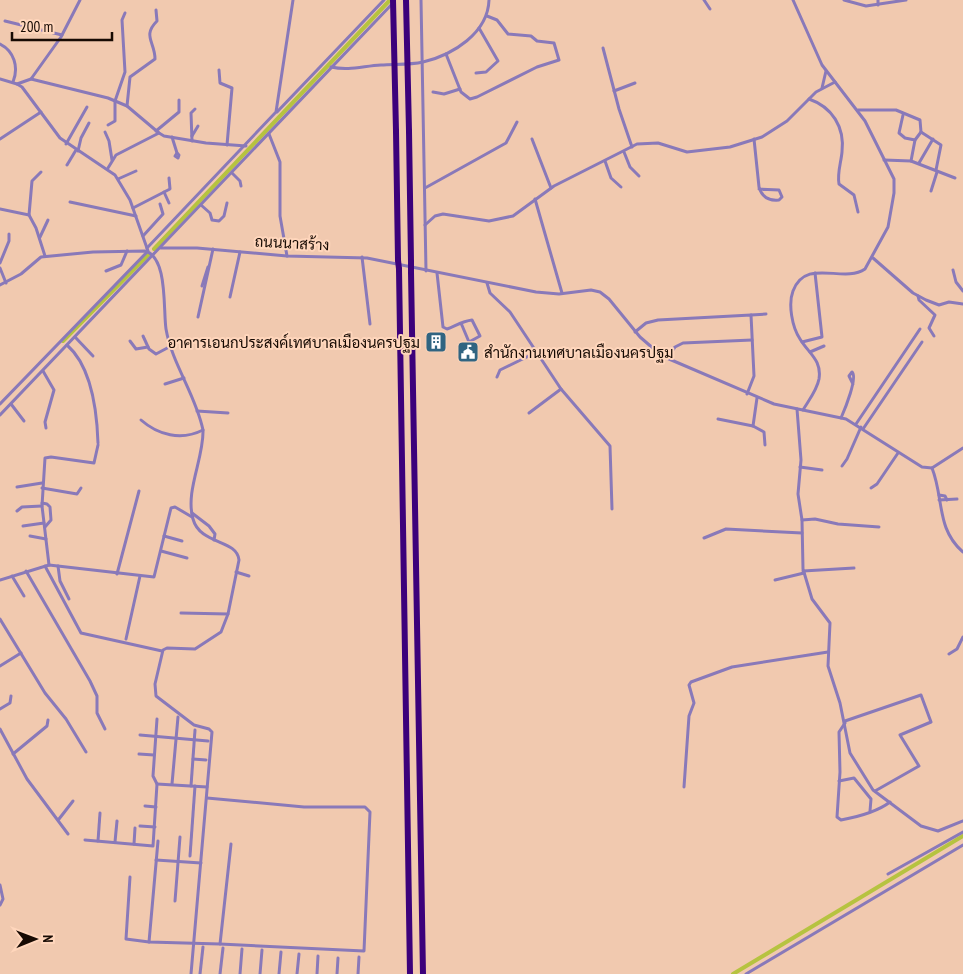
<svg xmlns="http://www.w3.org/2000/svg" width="963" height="974" font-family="'PT Sans Narrow',Sarabun,sans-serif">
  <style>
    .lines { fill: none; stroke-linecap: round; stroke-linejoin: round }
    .canal { stroke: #b6c340; stroke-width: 4 }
    .minor { stroke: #8979b9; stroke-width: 3 }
    .motorway { stroke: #3c017b; stroke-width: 6 }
    .motorway-bridge { stroke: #3c017b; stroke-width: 6 }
    .labels { text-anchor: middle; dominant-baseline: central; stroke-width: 4; stroke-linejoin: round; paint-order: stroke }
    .street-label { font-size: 15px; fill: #170a03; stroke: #ffd6bc }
    .poi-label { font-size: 15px; fill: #170a03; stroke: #ffd6bc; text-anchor: end }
  </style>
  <rect width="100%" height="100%" fill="#f1c9af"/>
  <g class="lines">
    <g class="canal">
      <polyline points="154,249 390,0"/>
      <polyline points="63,341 148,255"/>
      <polyline points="733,974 963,836"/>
    </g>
    <g class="minor">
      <polyline points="421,0 426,271"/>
      <polyline points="704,0 710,9"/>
      <path d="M793,0L822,65L865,121L894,179V193L888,227L865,269C843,284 806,257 793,291C788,304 792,327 800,339C809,354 822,360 819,379C817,390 809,400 803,410"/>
      <polyline points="844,0 866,6 906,0"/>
      <polyline points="878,5 878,0"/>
      <polyline points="5,21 62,35"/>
      <path d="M0,44C14,51 19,67 13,82"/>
      <polyline points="603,48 619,109 632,147"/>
      <polyline points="446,54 461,92 470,99 477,97 537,67 559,60 554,43 537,41 531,36 508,34 497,20 487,16"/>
      <path d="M331,67C349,71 363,66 381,65C395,64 410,65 423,62C453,55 488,33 489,0"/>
      <polyline points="219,70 220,83 232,88 227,145"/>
      <polyline points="476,73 486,72 498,61 479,28"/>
      <polyline points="0,79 17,84 22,87 60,138 115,175 130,200 148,251 0,404"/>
      <polyline points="31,79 61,37 80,0"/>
      <polyline points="17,84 31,79 108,98 127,106 159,133 164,136 206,143 246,146"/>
      <polyline points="822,88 826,71"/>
      <polyline points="614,91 635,83"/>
      <polyline points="433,92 444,94 460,89"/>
      <path d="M809,99C832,107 845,127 842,152C841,163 837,173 839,184L854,195L858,212"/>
      <path d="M127,106L130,77L155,59C155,42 142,36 157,21L156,10"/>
      <polyline points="858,110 896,110 920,120 921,132 941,145 936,170"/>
      <polyline points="277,112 384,0"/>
      <polyline points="903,115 899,133 905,138 915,140"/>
      <polyline points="108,125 115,121 115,101 125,72 122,20 125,13"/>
      <polyline points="156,131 179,112 179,100"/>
      <polyline points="105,132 109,141 112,160"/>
      <polyline points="269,134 280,162 280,216 287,256"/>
      <polyline points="192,136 198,126"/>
      <polyline points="172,137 177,153"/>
      <polyline points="0,139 41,112"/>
      <polyline points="532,139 551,188"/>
      <path d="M754,139L759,187C762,197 768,201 779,200L782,197L779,190L759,189"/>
      <polyline points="192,141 191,113 195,109"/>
      <polyline points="66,144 87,107"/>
      <polyline points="78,151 81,138 89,123"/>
      <polyline points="624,152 630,167 639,176"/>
      <polygon points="177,153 179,155 178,158 175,156"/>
      <polyline points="884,160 911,161 915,140 921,132"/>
      <polyline points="605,161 611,178 621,187"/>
      <polyline points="911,161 955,178"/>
      <polyline points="919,163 933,139"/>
      <polyline points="67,165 76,150"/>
      <polyline points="108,168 116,155 159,133"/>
      <polyline points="232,173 240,181 241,186"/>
      <polyline points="118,179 136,171"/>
      <polyline points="425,188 506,143 517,122"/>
      <polyline points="931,191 937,172"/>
      <polyline points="164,192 169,203"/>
      <polyline points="535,199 562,293"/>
      <polyline points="70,202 136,216"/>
      <polyline points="201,205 210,213 212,220 219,221 224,216 227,203"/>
      <polyline points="133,208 170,189 169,178"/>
      <polyline points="0,209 29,215 36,228 45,256"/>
      <polyline points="29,215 32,181 41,172"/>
      <polyline points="425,225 435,216 443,214 489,221 513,216 554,186 637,144 658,143 687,152 730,147 762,137 787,121 816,92 835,82"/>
      <polyline points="143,236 163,214 160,204"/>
      <polyline points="40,237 48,220"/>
      <polyline points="147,248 276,112 293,0"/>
      <polyline points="161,248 197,248 287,256 367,258 536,292 559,294 591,290 600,292 609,299 640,337 662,356 774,404 846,419 922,467 932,468 963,448"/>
      <polyline points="362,257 370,324"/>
      <polyline points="873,258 913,293 926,300 939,305 949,302 963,304"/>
      <polyline points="0,263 9,241 9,234"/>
      <polyline points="0,268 6,283"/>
      <polyline points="953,270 956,282 963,291"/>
      <polyline points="106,271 121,265 127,251"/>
      <path d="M437,273L443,327L447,329C455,326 463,321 472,320L480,336L469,342L461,323"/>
      <polyline points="487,283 490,293 510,312 561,389 610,446 612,509"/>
      <path d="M0,285L21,274L41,257L93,252L145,251C168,257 163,309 166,329C172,364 196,395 203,430C204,458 185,491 193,519C200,545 237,539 239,560L228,614L221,632L195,649L167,648L163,650L155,684L156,696L194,725L209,729L212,732L191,974"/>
      <polyline points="202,286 208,267"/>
      <polyline points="918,296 919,300 935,315 929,328 934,336"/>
      <polyline points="230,297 240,252"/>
      <polyline points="751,315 766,314"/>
      <polyline points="198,317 213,249"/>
      <polyline points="635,332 646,323 658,320 751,315 754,376 747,394"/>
      <polyline points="143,336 149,349 156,354 171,346"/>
      <polyline points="75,337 93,356"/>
      <polyline points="130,341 136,349 148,347"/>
      <polyline points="802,342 822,337 815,273"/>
      <path d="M67,345C92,367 97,412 98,443"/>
      <polyline points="810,352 824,346"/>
      <polyline points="667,358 675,347 683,343 752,340"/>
      <polyline points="43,371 54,390 45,422 46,428"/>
      <polyline points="497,377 500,370 537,352"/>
      <polyline points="165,384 184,378"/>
      <polyline points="11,404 24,421"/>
      <polyline points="797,409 801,460 798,494 802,520 803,569 812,599 830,623 828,666 840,703 850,753 873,790 921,826 938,831 963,821"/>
      <polyline points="197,411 228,413"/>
      <polyline points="529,413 561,389"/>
      <polyline points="0,415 393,3"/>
      <path d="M841,418C845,409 858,377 852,372L849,376L853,384"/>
      <polyline points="718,419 753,426 757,398"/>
      <path d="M141,420C158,435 181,441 203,430"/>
      <polyline points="856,424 920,329"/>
      <polyline points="753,426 764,432 765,445"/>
      <polyline points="863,429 922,342"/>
      <polyline points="842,466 847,459 861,427"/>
      <polyline points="800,467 822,470"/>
      <path d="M932,468C944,498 936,529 963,552"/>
      <polyline points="17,487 42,483"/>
      <polyline points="42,488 77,494 81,488"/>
      <polyline points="871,488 877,484 898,453"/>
      <polyline points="939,495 945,496 947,500"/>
      <polyline points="939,500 957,499"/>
      <polyline points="42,503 47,504 50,507 51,520 45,527"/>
      <polyline points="17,511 22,507 42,506"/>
      <polyline points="192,513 209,526 215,534 214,540"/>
      <polyline points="802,520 815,519 838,524 879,527"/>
      <polyline points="23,526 44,523"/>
      <polyline points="30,536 46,539"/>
      <polyline points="164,536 182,541"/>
      <polyline points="704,538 726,529 802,533"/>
      <polyline points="161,551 187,558"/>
      <polyline points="49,565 42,506 45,458 51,457 94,463 98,445"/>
      <polyline points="45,566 81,633 162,651"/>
      <polyline points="58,566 60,581 69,599"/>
      <polyline points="26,571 90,681 97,696 97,713 105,729"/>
      <polyline points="803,571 854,568"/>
      <polyline points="236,572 249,576"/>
      <polyline points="117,574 139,491"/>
      <polyline points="12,576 24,596"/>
      <polyline points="0,580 49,565 154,577 171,508 175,507 192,517"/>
      <polyline points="775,580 804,573"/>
      <polyline points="181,613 228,614"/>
      <polyline points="0,619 45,693 66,719 86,752"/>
      <polyline points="126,639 140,576"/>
      <polyline points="949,654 957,649 963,637"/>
      <polyline points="0,666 21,653"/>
      <polyline points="0,709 10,703 11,696"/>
      <polyline points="845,721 921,695 931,722 900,735 919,766 875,791"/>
      <path d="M845,723L839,732L840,772L837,817L841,820C857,817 877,812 890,802"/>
      <polyline points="0,729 27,779 68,834"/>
      <polyline points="140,735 208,741"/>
      <polyline points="13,754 47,726 48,720"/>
      <polyline points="139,754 154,755"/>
      <polyline points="193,759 206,760"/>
      <polyline points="839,781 854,778 871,799 870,811"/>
      <polyline points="157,784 207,787"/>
      <polyline points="172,784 178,717"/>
      <polyline points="191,786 195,730"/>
      <polyline points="684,787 689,716 694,703 689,685 691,682 732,667 828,652"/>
      <polyline points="207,798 304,807 365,807 370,812 364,951 220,944"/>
      <polyline points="145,806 156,807"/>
      <polyline points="59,819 73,801"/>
      <polyline points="140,826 155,827"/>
      <polyline points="85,840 153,846 157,784 153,776 157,719"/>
      <polyline points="98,841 100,813"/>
      <polyline points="115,842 117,821"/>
      <polyline points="134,844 135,828"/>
      <polyline points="190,856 195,786"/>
      <polyline points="156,860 201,863"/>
      <polyline points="888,874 963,832"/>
      <polyline points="130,877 126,939 149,942 220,944 231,844"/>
      <polyline points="0,885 3,899 0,905"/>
      <polyline points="175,901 180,837"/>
      <polyline points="149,942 158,841"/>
      <polyline points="200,974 203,947"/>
      <polyline points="220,974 223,948"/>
      <polyline points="240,974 242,949"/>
      <polyline points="260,974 262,950"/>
      <polyline points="279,974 281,952"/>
      <polyline points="297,974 299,954"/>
      <polyline points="317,974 318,956"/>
      <polyline points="337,974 338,958"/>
      <polyline points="358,974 359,957"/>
      <polyline points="746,974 963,845"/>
    </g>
    <g class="motorway">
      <polyline points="396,131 398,260"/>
      <polyline points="409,131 411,262"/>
      <polyline points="399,269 410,974"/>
      <polyline points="411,272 423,974"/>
    </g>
    <g class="motorway-bridge">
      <polyline points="393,0 396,131"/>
      <polyline points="406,0 409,131"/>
      <polyline points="398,260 399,269"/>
      <polyline points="411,262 411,272"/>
    </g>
  </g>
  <defs>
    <g id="building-square" transform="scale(1.125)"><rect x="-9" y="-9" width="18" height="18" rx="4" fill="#306481" stroke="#ffd6bc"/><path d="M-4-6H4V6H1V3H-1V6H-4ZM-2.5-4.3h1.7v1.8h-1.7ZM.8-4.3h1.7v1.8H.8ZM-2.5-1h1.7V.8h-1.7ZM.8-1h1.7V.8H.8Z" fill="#fff"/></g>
    <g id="civic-square" transform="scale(1.125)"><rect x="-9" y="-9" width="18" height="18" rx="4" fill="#306481" stroke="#ffd6bc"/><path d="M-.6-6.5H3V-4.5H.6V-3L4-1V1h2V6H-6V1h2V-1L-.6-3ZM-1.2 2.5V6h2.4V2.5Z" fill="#fff"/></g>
  </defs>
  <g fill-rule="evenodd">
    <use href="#building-square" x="436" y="342"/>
    <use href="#civic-square" x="468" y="352"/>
  </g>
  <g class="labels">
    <g class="street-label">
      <text transform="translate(292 243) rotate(3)">ถนนนาสร้าง</text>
    </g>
    <g class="poi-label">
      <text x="420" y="342">อาคารเอนกประสงค์เทศบาลเมืองนครปฐม</text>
      <text x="484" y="352" text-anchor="start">สำนักงานเทศบาลเมืองนครปฐม</text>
    </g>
  </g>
  <g transform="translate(35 939) rotate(89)" stroke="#ffd6bc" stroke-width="4" paint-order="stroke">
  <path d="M0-4L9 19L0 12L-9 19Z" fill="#170a03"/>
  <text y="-8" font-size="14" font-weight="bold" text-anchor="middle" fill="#170a03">N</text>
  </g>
  <path d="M12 32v8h100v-8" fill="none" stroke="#170a03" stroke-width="2.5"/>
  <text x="20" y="32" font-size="15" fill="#170a03" stroke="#ffd6bc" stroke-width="4" paint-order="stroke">200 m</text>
</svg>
